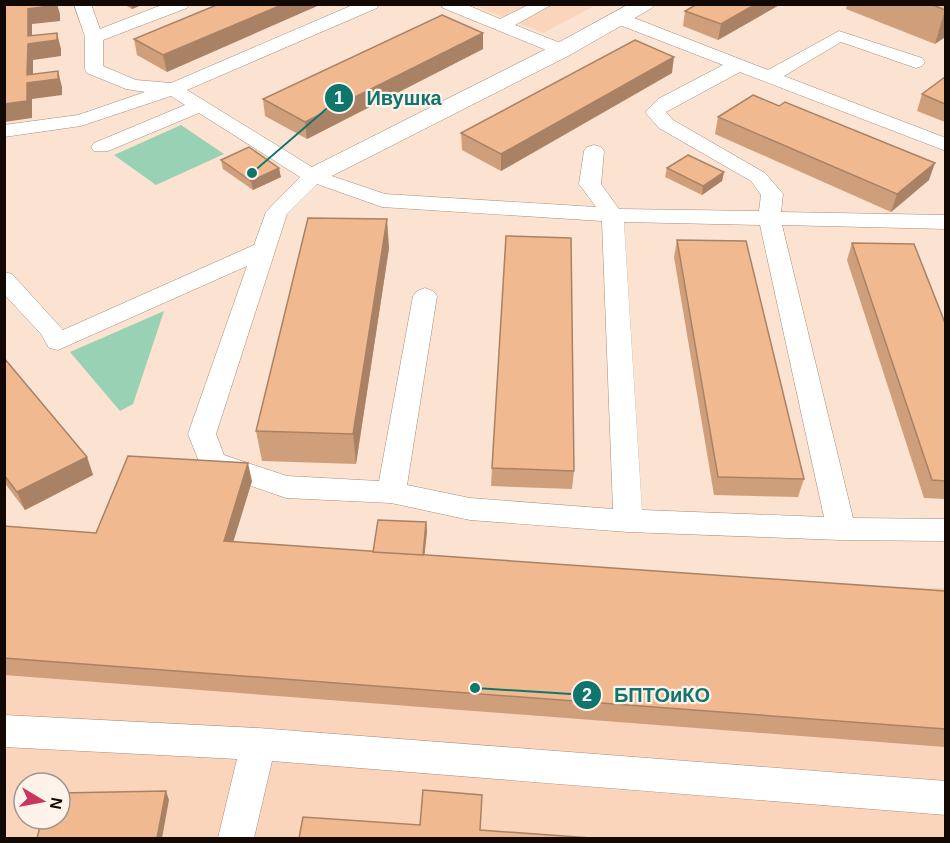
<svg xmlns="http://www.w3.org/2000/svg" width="950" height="843" font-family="Helvetica,sans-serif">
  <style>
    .built { fill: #fad5bb; fill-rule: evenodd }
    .green { fill: #99d1b4 }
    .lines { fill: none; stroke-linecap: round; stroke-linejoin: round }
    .service-casing { stroke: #a88c79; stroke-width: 1 }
    .minor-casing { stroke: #a88c79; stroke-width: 1 }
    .service { fill: #fff; fill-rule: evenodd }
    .minor { fill: #fff; fill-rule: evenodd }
    .wall { fill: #cf9f7c }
    .shaded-wall { fill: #a98265 }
    .building { fill: #f1b990; stroke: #a98265; stroke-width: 1.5 }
    .leader { fill: none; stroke: #0f766e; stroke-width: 2 }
    .callout-dot { fill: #0f766e; stroke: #fff2ea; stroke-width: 2 }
    .mark-label { font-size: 18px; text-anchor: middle; font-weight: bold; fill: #fff }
    .callout-label { font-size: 20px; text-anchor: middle; font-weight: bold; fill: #0f766e; stroke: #fff2ea; stroke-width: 4.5; stroke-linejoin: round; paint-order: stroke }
  </style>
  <rect width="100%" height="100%" fill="#fbe2d1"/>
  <g class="built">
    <polygon points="473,5 596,5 543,33"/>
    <path d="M4,544L583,582L945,588V838H5ZM24,783H60V819H24Z"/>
  </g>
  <g class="green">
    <polygon points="181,125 224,154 156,185 114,155"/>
    <polygon points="164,311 133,404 120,411 70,352"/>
  </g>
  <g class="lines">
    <g class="service-casing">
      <g id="service">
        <path d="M74,4H91L100,29L164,4H189L187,8L103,40V66L136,80L171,83L355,4H379L377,8L187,90L320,172L385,194L596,207L579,184L584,151L587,147L594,145L601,147L604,151L601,184L619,209L759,211L761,195L751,181L659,128L645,112L658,99L723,65L612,22L609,18L612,14H624L768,70L839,31L922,58L925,62L922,66L916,68L841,42L784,76L946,138V151L740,72L666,112L673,120L765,173L783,194L781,212L946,215V229L782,225L853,518L946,519V541L841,540L628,532L470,520L391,503L286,498L202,469L188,434L247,266L58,350L49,348L41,334L4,294V272L12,274L63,330L254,245L266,212L300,177L199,113L108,151H94L91,147L94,143L185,105L171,96L81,126L4,137V125L78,115L145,92L126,89L87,73L85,69V37ZM317,184L382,207L602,221L613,509L470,498L407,485L437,296L433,291L425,288L417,291L413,296L379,481L287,476L224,455L216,434L287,214ZM624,222L760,225L824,517L642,510Z"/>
        <polygon points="441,4 465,4 500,19 530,4 553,4 515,25 568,46 571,50 568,54 556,54 443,8"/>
        <polygon points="4,715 258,728 946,781 946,815 272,761 254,838 218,838 237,759 4,747"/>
      </g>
    </g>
    <g class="minor-casing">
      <polygon id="minor" points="629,4 655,4 652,8 570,55 322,181 313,184 304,181 300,176 304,171 554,45"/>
    </g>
    <use href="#service" class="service"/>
    <use href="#minor" class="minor"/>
  </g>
  <g class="wall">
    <polygon points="123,4 144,4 132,9"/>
    <polygon points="219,4 167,72 137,55 134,39"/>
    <polygon points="697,4 781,4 718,40 683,26 685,11"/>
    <polygon points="847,4 945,4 945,37 935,44 846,9"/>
    <polygon points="483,33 483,49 307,139 265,116 263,99"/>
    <polygon points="672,73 501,171 462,150 461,133"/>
    <polygon points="945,77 945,122 917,111 922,94"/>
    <polygon points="718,117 929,180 891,212 715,134"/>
    <polygon points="221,160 281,177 253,190 223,169"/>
    <polygon points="667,168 724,172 722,181 702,195 665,177"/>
    <polygon points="677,240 804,479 798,497 714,495 674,257"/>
    <polygon points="852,243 945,323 945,499 924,498 847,260"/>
    <polygon points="389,248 356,464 262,461 256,431"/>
    <polygon points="4,358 87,457 93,475 25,510 4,482"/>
    <polygon points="492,468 574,471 572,489 491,486"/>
    <polygon points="252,481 233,542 373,552 426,522 427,531 424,555 945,591 945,747 4,675 4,526 96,533"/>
  </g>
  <g class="shaded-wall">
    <polygon points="57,4 60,14 60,21 32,24 32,43 57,33 61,49 61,56 33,60 33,82 58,71 62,87 62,95 32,99 32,118 4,122 4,104 27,75 28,9"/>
    <polygon points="131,4 144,4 132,9"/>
    <polygon points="284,4 322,4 167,72 163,55"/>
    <polygon points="756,4 781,4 718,40 721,24"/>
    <polygon points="945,10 945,37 935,44"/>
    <polygon points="483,33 483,49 307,139 305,122"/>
    <polygon points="674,57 672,73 501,171 501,154"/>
    <polygon points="935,163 929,180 891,212 897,194"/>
    <polygon points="279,168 281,177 253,190 251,181"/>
    <polygon points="724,172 722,181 702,195 703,186"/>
    <polygon points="387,219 389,248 356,464 353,434"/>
    <polygon points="87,457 93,475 25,510 17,492"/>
    <polygon points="248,463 252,481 228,559 224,541"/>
    <polygon points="426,522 427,531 423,570 423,561"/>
    <polygon points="166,791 169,800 162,838 157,838"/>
  </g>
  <g class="building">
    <polygon points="4,4 56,4 56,5 28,9 28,36 57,33 57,40 28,44 27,75 58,71 58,79 27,83 27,101 4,104"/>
    <polygon points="219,4 284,4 163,55 134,39"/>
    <polygon points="697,4 756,4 721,24 685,11"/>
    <polygon points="930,4 945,4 945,10"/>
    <polygon points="442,15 483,33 305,122 263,99"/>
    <polygon points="635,40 674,57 501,154 461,133"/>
    <polygon points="945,77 945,104 922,94"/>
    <polygon points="753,95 779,106 785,102 935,163 897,194 718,117"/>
    <polygon points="249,147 279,168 251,181 221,160"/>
    <polygon points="688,155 724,172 703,186 667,168"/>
    <polygon points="308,218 387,219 353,434 256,431"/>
    <polygon points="506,236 571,238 574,471 492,468"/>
    <polygon points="677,240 746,241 804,479 718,477"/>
    <polygon points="852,243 914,244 945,323 945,481 932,480"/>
    <polygon points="4,358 87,457 17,492 4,475"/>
    <polygon points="128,456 248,463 224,541 945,591 945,729 4,658 4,526 96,533"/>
    <polygon points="378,520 426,522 423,555 373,552"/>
    <polygon points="423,790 482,795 480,830 592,838 299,838 303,817 420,825"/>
    <polygon points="166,791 157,838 37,838 42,819 60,819 60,793"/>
  </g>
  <path class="leader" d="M252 173L339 98M475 688L587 695"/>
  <g class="callout-dot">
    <circle cx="252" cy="173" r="6"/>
    <circle cx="475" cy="688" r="6"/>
    <circle cx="339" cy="98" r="15"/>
    <circle cx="587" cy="695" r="15"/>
  </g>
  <g class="mark-label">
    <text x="339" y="104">1</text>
    <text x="587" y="701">2</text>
  </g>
  <g class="callout-label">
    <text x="404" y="105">Ивушка</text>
    <text x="662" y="702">БПТОиКО</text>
  </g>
  <rect width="950" height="843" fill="none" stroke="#120904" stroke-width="12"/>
  <g transform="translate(42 801) rotate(100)"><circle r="28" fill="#fff2ea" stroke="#a0958e" stroke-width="1.5"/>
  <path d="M0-4.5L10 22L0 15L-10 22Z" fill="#c6375f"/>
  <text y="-9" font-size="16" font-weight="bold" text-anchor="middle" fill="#120904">N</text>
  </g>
</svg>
